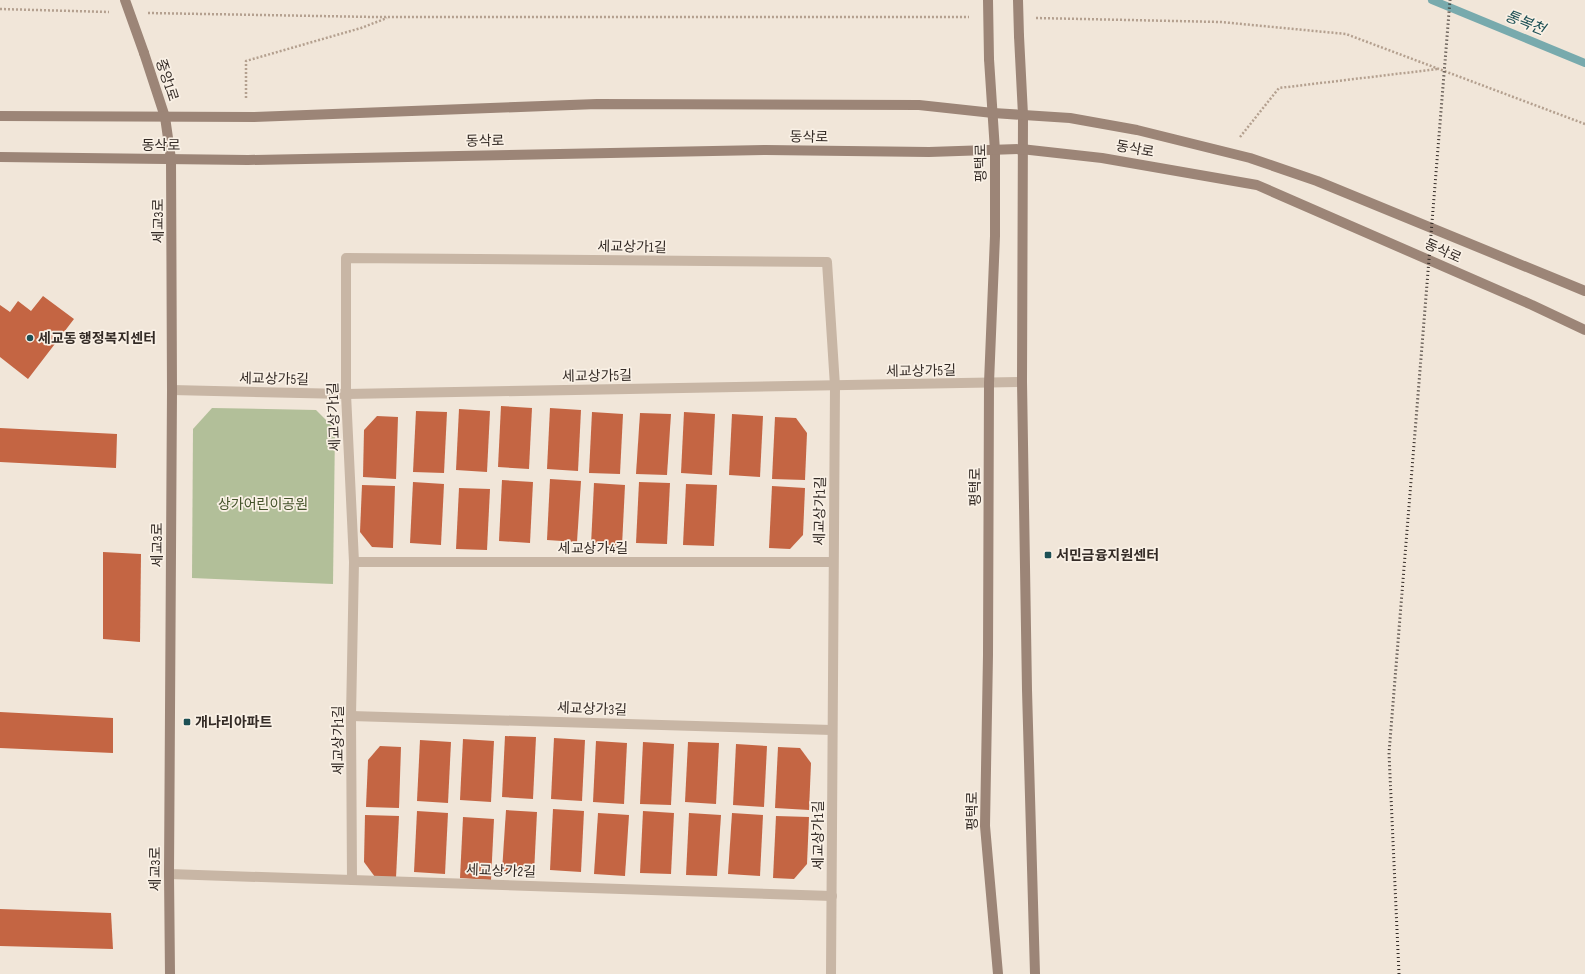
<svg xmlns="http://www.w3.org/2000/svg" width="1585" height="974" font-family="'Sofia Sans Condensed','Noto Sans KR',sans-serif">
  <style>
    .green { fill: #b2bf99 }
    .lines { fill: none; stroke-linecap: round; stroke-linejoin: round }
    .stream { stroke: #78aaad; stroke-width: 8 }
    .building { fill: #c46543 }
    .path { stroke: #b4a08f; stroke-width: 2.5; stroke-dasharray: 2 2; stroke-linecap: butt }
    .street { stroke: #c8b6a5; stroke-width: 10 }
    .secondary { stroke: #9c8577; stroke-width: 10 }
    .rail { stroke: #342b26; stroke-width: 3; stroke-dasharray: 1 3; stroke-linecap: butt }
    .secondary-bridge { stroke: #9c8577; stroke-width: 10 }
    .poi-dot { fill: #1d5055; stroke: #f9f0e5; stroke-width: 1.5 }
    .labels { text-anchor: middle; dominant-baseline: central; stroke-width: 3.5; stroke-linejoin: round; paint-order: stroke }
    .street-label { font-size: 14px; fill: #342b26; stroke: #f9f0e5 }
    .poi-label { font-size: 14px; font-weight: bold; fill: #342b26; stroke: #f9f0e5; text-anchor: start }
    .park-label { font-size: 14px; fill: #43522a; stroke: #f9f0e5 }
    .water-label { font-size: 15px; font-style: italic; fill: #1d5055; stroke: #f9f0e5 }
  </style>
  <rect width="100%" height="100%" fill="#f1e6d9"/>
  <polygon class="green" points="212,408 316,410 335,429 333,584 192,578 193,429"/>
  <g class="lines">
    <polyline class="stream" points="1432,0 1585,63"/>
  </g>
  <g class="building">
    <polygon points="43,296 74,319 28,379 0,357 0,305 10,312 18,301 31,311"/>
    <polygon points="501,406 532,408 529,469 498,467"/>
    <polygon points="550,408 581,410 578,471 547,469"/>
    <polygon points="459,409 490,411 487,472 456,470"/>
    <polygon points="416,411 447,412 444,473 413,472"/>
    <polygon points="592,412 623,414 620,474 589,473"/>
    <polygon points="684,412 715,414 712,475 681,473"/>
    <polygon points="640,413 671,414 667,475 636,474"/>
    <polygon points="732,414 763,416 760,477 729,475"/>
    <polygon points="377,416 398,417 396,479 363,477 364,430"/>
    <polygon points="775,417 796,418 807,433 805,480 772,479"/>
    <polygon points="0,428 117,434 116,468 0,462"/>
    <polygon points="550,479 581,481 577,542 547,540"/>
    <polygon points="502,480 533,482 530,543 499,541"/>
    <polygon points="413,482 444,484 441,545 410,543"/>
    <polygon points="639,482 670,483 667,544 636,543"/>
    <polygon points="594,483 625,485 622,546 591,545"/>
    <polygon points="686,484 717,485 714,546 683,545"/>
    <polygon points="362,485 395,486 393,548 372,547 360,532"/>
    <polygon points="772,486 805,488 803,535 790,549 769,548"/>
    <polygon points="459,488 490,489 487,550 456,549"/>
    <polygon points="103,552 141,554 140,642 103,639"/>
    <polygon points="0,712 113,718 113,753 0,748"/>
    <polygon points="505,736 536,737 533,799 502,797"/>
    <polygon points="554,738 585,740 582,801 551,799"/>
    <polygon points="463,739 494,741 491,802 460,800"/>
    <polygon points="420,740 451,742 448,803 417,801"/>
    <polygon points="596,741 627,743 624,804 593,802"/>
    <polygon points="643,742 674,744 671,805 640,804"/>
    <polygon points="688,742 719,743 716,804 685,802"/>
    <polygon points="736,744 767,746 764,807 733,805"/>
    <polygon points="380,746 401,747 399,808 366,807 368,760"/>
    <polygon points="778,747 800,748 811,763 809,810 775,808"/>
    <polygon points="553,809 584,811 581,872 550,870"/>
    <polygon points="506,810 537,812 534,873 502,871"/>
    <polygon points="417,811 448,813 445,874 414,872"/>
    <polygon points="643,811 674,813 671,874 640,873"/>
    <polygon points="598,813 629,815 625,876 594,874"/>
    <polygon points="689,813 721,815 717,876 686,875"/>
    <polygon points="732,813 763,815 760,876 728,874"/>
    <polygon points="365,815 399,816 396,878 375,877 364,862"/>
    <polygon points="776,816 809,817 807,864 794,879 773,878"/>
    <polygon points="463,817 494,819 491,880 460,878"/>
    <polygon points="0,909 111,913 113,949 0,946"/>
  </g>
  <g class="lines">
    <g class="path">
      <polyline points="0,9 109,12"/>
      <polyline points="148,13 375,17 969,17"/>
      <polyline points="1036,18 1221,22 1346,34 1585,124"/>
      <polyline points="246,98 246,61 361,28 387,18"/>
      <polyline points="1240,137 1279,88 1438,69"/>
    </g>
    <g class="street">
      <polyline points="172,390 346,394 1022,382"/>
      <polyline points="354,562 833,562"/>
      <polyline points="351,716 832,730"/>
      <polyline points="169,874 832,896"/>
      <polyline points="352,880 351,716 354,562 346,394 346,258 827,262 835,386 831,974"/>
    </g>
    <g class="secondary">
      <polyline points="1019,36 1023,115 1022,382 1027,690 1035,974"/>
      <polyline points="144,53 165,117 171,159 172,390 169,874 170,974"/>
      <polyline points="989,59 995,151 995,236 989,383 988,655 985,826 998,974"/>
      <polyline points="0,116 254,117 597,104 919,105 993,113 1070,118 1137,130 1250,158 1317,181 1585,291"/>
      <polyline points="0,157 248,160 766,150 929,152 1021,149 1102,158 1257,185 1532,305 1585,330"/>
    </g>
    <polyline class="rail" points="1399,974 1389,753 1450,0"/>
    <g class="secondary-bridge">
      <polyline points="125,0 144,53"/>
      <polyline points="988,0 989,59"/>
      <polyline points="1018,0 1019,36"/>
    </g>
  </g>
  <g class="poi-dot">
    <circle cx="30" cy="338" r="4"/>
    <rect x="1044" y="551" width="8" height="8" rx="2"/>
    <rect x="183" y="718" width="8" height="8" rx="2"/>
  </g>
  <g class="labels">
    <g class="street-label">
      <text transform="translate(167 80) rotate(72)">중앙1로</text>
      <text transform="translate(809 137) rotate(1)">동삭로</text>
      <text transform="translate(485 141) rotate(-1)">동삭로</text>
      <text x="161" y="145">동삭로</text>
      <text transform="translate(1135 149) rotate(10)">동삭로</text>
      <text transform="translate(981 163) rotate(-91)">평택로</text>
      <text transform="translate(158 221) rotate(-90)">세교3로</text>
      <text transform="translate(632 247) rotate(1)">세교상가1길</text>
      <text transform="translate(1443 251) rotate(24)">동삭로</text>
      <text transform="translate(921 371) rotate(-1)">세교상가5길</text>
      <text transform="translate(597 376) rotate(-1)">세교상가5길</text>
      <text transform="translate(274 379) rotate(1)">세교상가5길</text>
      <text transform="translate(334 417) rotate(-92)">세교상가1길</text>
      <text transform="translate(975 487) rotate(-90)">평택로</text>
      <text transform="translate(820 511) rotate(-89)">세교상가1길</text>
      <text transform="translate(157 545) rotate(-90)">세교3로</text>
      <text x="593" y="548">세교상가4길</text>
      <text transform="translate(592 709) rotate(2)">세교상가3길</text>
      <text transform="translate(338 740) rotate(-90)">세교상가1길</text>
      <text transform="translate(972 811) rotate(-90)">평택로</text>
      <text transform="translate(818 835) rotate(-90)">세교상가1길</text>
      <text transform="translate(155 869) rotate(-90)">세교3로</text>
      <text transform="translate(501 871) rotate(2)">세교상가2길</text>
    </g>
    <g class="poi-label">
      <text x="38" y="338">세교동 행정복지센터</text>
      <text x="1056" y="555">서민금융지원센터</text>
      <text x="195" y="722">개나리아파트</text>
    </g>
    <g class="park-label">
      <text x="263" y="504">상가어린이공원</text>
    </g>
    <g class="water-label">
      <text transform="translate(1525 23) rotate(22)">통복천</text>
    </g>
  </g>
</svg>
